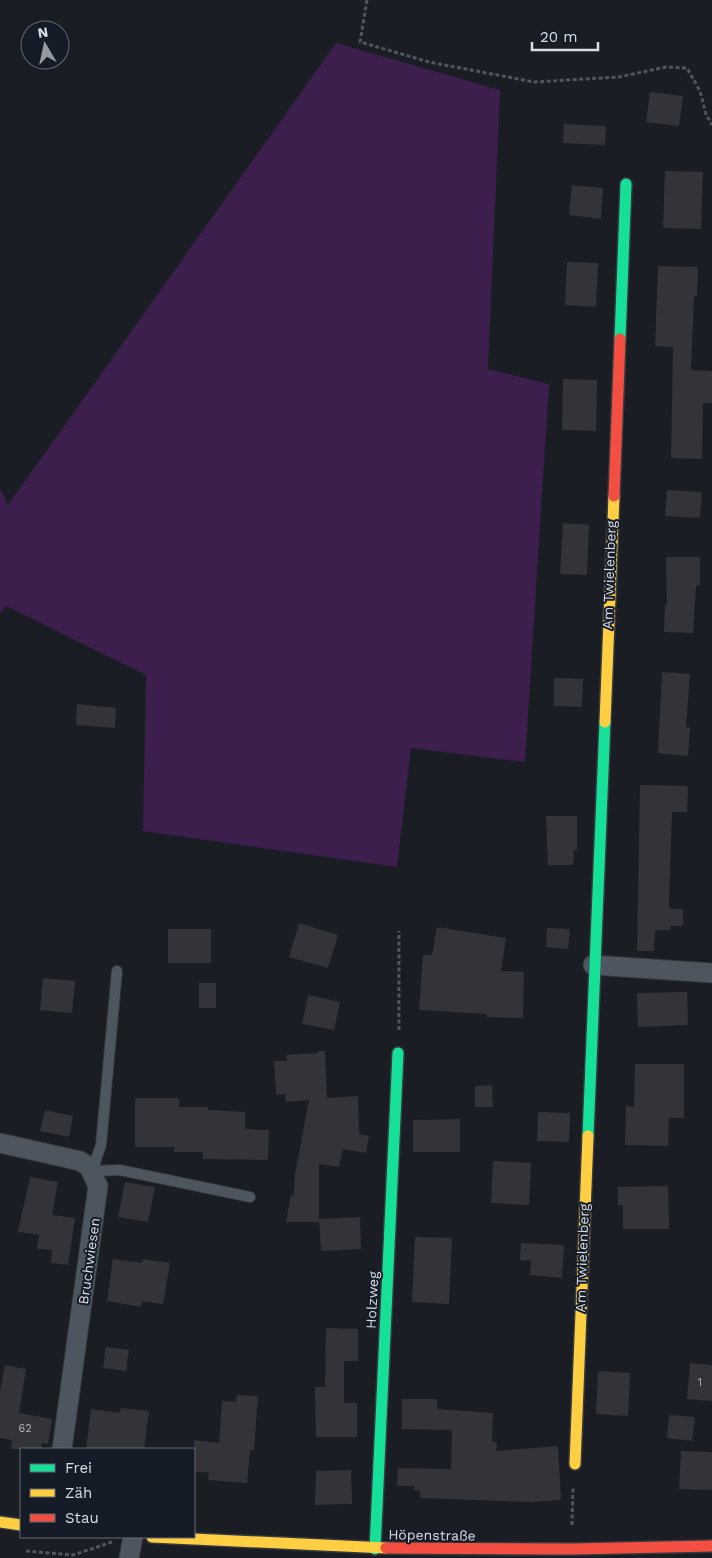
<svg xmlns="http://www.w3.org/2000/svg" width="712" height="1558" font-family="'Work Sans',sans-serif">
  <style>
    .green { fill: #3c1f4d }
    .building { fill: #333439 }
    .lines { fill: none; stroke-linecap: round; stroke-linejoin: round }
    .lane-casing { stroke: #36393d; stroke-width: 12 }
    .street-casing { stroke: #36393d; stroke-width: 21 }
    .fast-casing { stroke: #36393d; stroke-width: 14 }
    .slow-casing { stroke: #36393d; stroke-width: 14 }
    .jam-casing { stroke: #36393d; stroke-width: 14 }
    .path { stroke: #50565d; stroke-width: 3; stroke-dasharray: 4 2.5; stroke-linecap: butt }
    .lane { stroke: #4d565e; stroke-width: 10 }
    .street { stroke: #4d565e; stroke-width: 19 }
    .fast { stroke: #16e098; stroke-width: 11 }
    .slow { stroke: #ffcf43; stroke-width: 11 }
    .jam { stroke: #f24e42; stroke-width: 11 }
    .labels { text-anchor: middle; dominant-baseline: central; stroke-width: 4; stroke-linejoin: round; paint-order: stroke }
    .number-label { font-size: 11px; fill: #b0b3bb }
    .street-label { font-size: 14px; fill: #dadde6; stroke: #161c27 }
  </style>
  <rect width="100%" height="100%" fill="#1a1d23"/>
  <polygon class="green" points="336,43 500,90 488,369 549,384 525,762 411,748 397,867 143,831 146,675 6,606 0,614 0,488 8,505"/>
  <g class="building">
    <polygon points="650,92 683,96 679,126 646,122"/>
    <polygon points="564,124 606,126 605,145 563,143"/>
    <polygon points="665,171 703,172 701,229 663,228"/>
    <polygon points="572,185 603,188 601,219 569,215"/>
    <polygon points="567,262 598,263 596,307 565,305"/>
    <polygon points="658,266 698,267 697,296 694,296 691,370 712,371 712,403 703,403 702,459 671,458 673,347 655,346"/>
    <polygon points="563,379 597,380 596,431 562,430"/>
    <polygon points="667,490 702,492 700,518 665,516"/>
    <polygon points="563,523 589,525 587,575 560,574"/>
    <polygon points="666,557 700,557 700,585 696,585 693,633 664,632 665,605 667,606"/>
    <polygon points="662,672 690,674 686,727 690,728 688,756 658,753"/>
    <polygon points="554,678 583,679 582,707 554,706"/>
    <polygon points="77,704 116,708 115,728 76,725"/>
    <polygon points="640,785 688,786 687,812 672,812 669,904 670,909 683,909 683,926 670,926 670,930 655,930 654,951 637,951"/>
    <polygon points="546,816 577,816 577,850 574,850 573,865 548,865"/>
    <polygon points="299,923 338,935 328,968 289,957"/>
    <polygon points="437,927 506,938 501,971 524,972 523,1018 486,1017 487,1014 419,1010 423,955 432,955"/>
    <polygon points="547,928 570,929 568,949 546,947"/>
    <rect x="168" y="929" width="43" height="34"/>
    <polygon points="43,978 75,981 72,1013 40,1010"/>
    <rect x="199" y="983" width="17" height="25"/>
    <polygon points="687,992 688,1025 638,1027 637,993"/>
    <polygon points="308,995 340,1002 334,1030 302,1024"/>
    <polygon points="318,1051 325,1051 327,1098 358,1096 359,1134 369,1136 366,1153 343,1149 339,1167 319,1164 319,1222 286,1222 291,1195 294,1195 295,1174 309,1100 286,1102 285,1094 276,1095 274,1061 287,1061 286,1055 318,1053"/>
    <polygon points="635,1064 684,1064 684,1118 669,1118 668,1146 625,1145 626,1106 634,1107"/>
    <polygon points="492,1085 493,1107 475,1107 475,1086"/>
    <polygon points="135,1098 179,1098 179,1107 208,1107 208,1110 245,1112 245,1129 269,1130 268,1160 203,1159 203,1152 174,1152 174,1147 135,1147"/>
    <polygon points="45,1110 73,1116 69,1137 40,1131"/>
    <polygon points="538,1112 570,1113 569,1142 537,1141"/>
    <polygon points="460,1119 460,1152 413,1152 413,1120"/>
    <polygon points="493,1161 531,1163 529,1205 491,1203"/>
    <polygon points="30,1177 58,1182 52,1215 75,1218 68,1265 51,1263 52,1250 37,1249 39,1235 18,1232"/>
    <polygon points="125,1182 155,1187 148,1222 118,1217"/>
    <polygon points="668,1186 669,1229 623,1229 623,1205 618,1205 618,1187"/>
    <polygon points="360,1217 361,1249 321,1251 319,1219"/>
    <polygon points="415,1237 452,1238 449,1304 412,1302"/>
    <polygon points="521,1243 564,1245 562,1278 530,1275 531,1261 520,1260"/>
    <polygon points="113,1259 142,1263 143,1259 170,1263 163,1304 142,1301 141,1307 107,1301"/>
    <polygon points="326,1328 358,1329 358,1361 344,1361 344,1403 357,1403 357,1437 316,1437 315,1387 325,1387"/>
    <polygon points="106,1347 129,1350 126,1371 103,1368"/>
    <polygon points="690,1363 712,1365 712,1401 687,1399"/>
    <polygon points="5,1365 26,1369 19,1413 52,1419 48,1444 42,1443 41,1449 11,1449 12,1440 0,1438 0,1392"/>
    <polygon points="598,1371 630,1373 628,1416 596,1414"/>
    <polygon points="237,1395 258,1396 254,1450 250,1450 247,1483 208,1480 209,1473 194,1471 194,1440 219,1443 222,1401 236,1402"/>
    <polygon points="402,1399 437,1399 437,1409 493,1413 492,1442 497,1442 496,1451 558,1446 561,1500 532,1502 420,1498 420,1491 414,1490 414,1486 397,1486 398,1468 451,1469 452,1430 402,1429"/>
    <polygon points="121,1408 149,1411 144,1449 86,1449 91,1409 120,1413"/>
    <polygon points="669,1415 695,1417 692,1441 667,1438"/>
    <polygon points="681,1451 712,1452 712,1490 679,1489"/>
    <polygon points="351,1470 352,1504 315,1505 316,1471"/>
  </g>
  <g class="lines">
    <g class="lane-casing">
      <polyline id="lane" points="117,971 101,1145 92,1171 120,1170 250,1197"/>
    </g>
    <g class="street-casing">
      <g id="street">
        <polyline points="593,965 712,973"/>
        <polyline points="0,1143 80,1161 89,1167 98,1186 62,1449"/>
        <polyline points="129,1558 133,1537"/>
      </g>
    </g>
    <g class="fast-casing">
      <g id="fast">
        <polyline points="620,339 626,184"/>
        <polyline points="588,1136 605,722"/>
        <polyline points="375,1549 398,1053"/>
      </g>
    </g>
    <g class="slow-casing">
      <g id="slow">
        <polyline points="605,722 614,496"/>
        <polyline points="575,1464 588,1136"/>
        <polyline points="0,1522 21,1525"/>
        <polyline points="152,1537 386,1548"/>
      </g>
    </g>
    <g class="jam-casing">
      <g id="jam">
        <polyline points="614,496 620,339"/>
        <polyline points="386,1548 572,1549 712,1546"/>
      </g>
    </g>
    <g class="path">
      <polyline points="367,0 360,42 429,62 534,82 619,77 666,67 687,68 700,91 706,114 712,125"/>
      <polyline points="399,1030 399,931"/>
      <polyline points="572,1525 573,1486"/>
      <polyline points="26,1551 73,1555 112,1542"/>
    </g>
    <use href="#lane" class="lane"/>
    <use href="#street" class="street"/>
    <use href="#fast" class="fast"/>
    <use href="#slow" class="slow"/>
    <use href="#jam" class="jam"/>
  </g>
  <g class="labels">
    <g class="number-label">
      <text x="700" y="1382">1</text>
      <text x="25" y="1428">62</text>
    </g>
    <g class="street-label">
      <text transform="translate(609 575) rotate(-88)">Am Twielenberg</text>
      <text transform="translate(582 1258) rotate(-88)">Am Twielenberg</text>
      <text transform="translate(89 1261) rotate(-82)">Bruchwiesen</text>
      <text transform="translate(372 1300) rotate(-87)">Holzweg</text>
      <text transform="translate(432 1535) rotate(1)">Höpenstraße</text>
    </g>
  </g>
  <rect x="20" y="1448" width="175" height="90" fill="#161c27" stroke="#646973"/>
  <rect x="30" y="1464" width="25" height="8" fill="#16e098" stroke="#646973"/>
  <text x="65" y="1473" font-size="15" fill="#dadde6">Frei</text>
  <rect x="30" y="1489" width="25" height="8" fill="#ffcf43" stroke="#646973"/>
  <text x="65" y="1498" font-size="15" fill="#dadde6">Zäh</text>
  <rect x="30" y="1514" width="25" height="8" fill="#f24e42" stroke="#646973"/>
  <text x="65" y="1523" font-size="15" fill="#dadde6">Stau</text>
  <g transform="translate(45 45) rotate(351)"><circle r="24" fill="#161c27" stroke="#646973"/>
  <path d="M0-4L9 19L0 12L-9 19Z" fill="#979aa2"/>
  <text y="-8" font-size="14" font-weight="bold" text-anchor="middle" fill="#dadde6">N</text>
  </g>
  <path d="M532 42v8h66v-8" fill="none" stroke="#dadde6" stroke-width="2.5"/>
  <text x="540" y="42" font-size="15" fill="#dadde6" stroke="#161c27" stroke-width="4" paint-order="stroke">20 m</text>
</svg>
